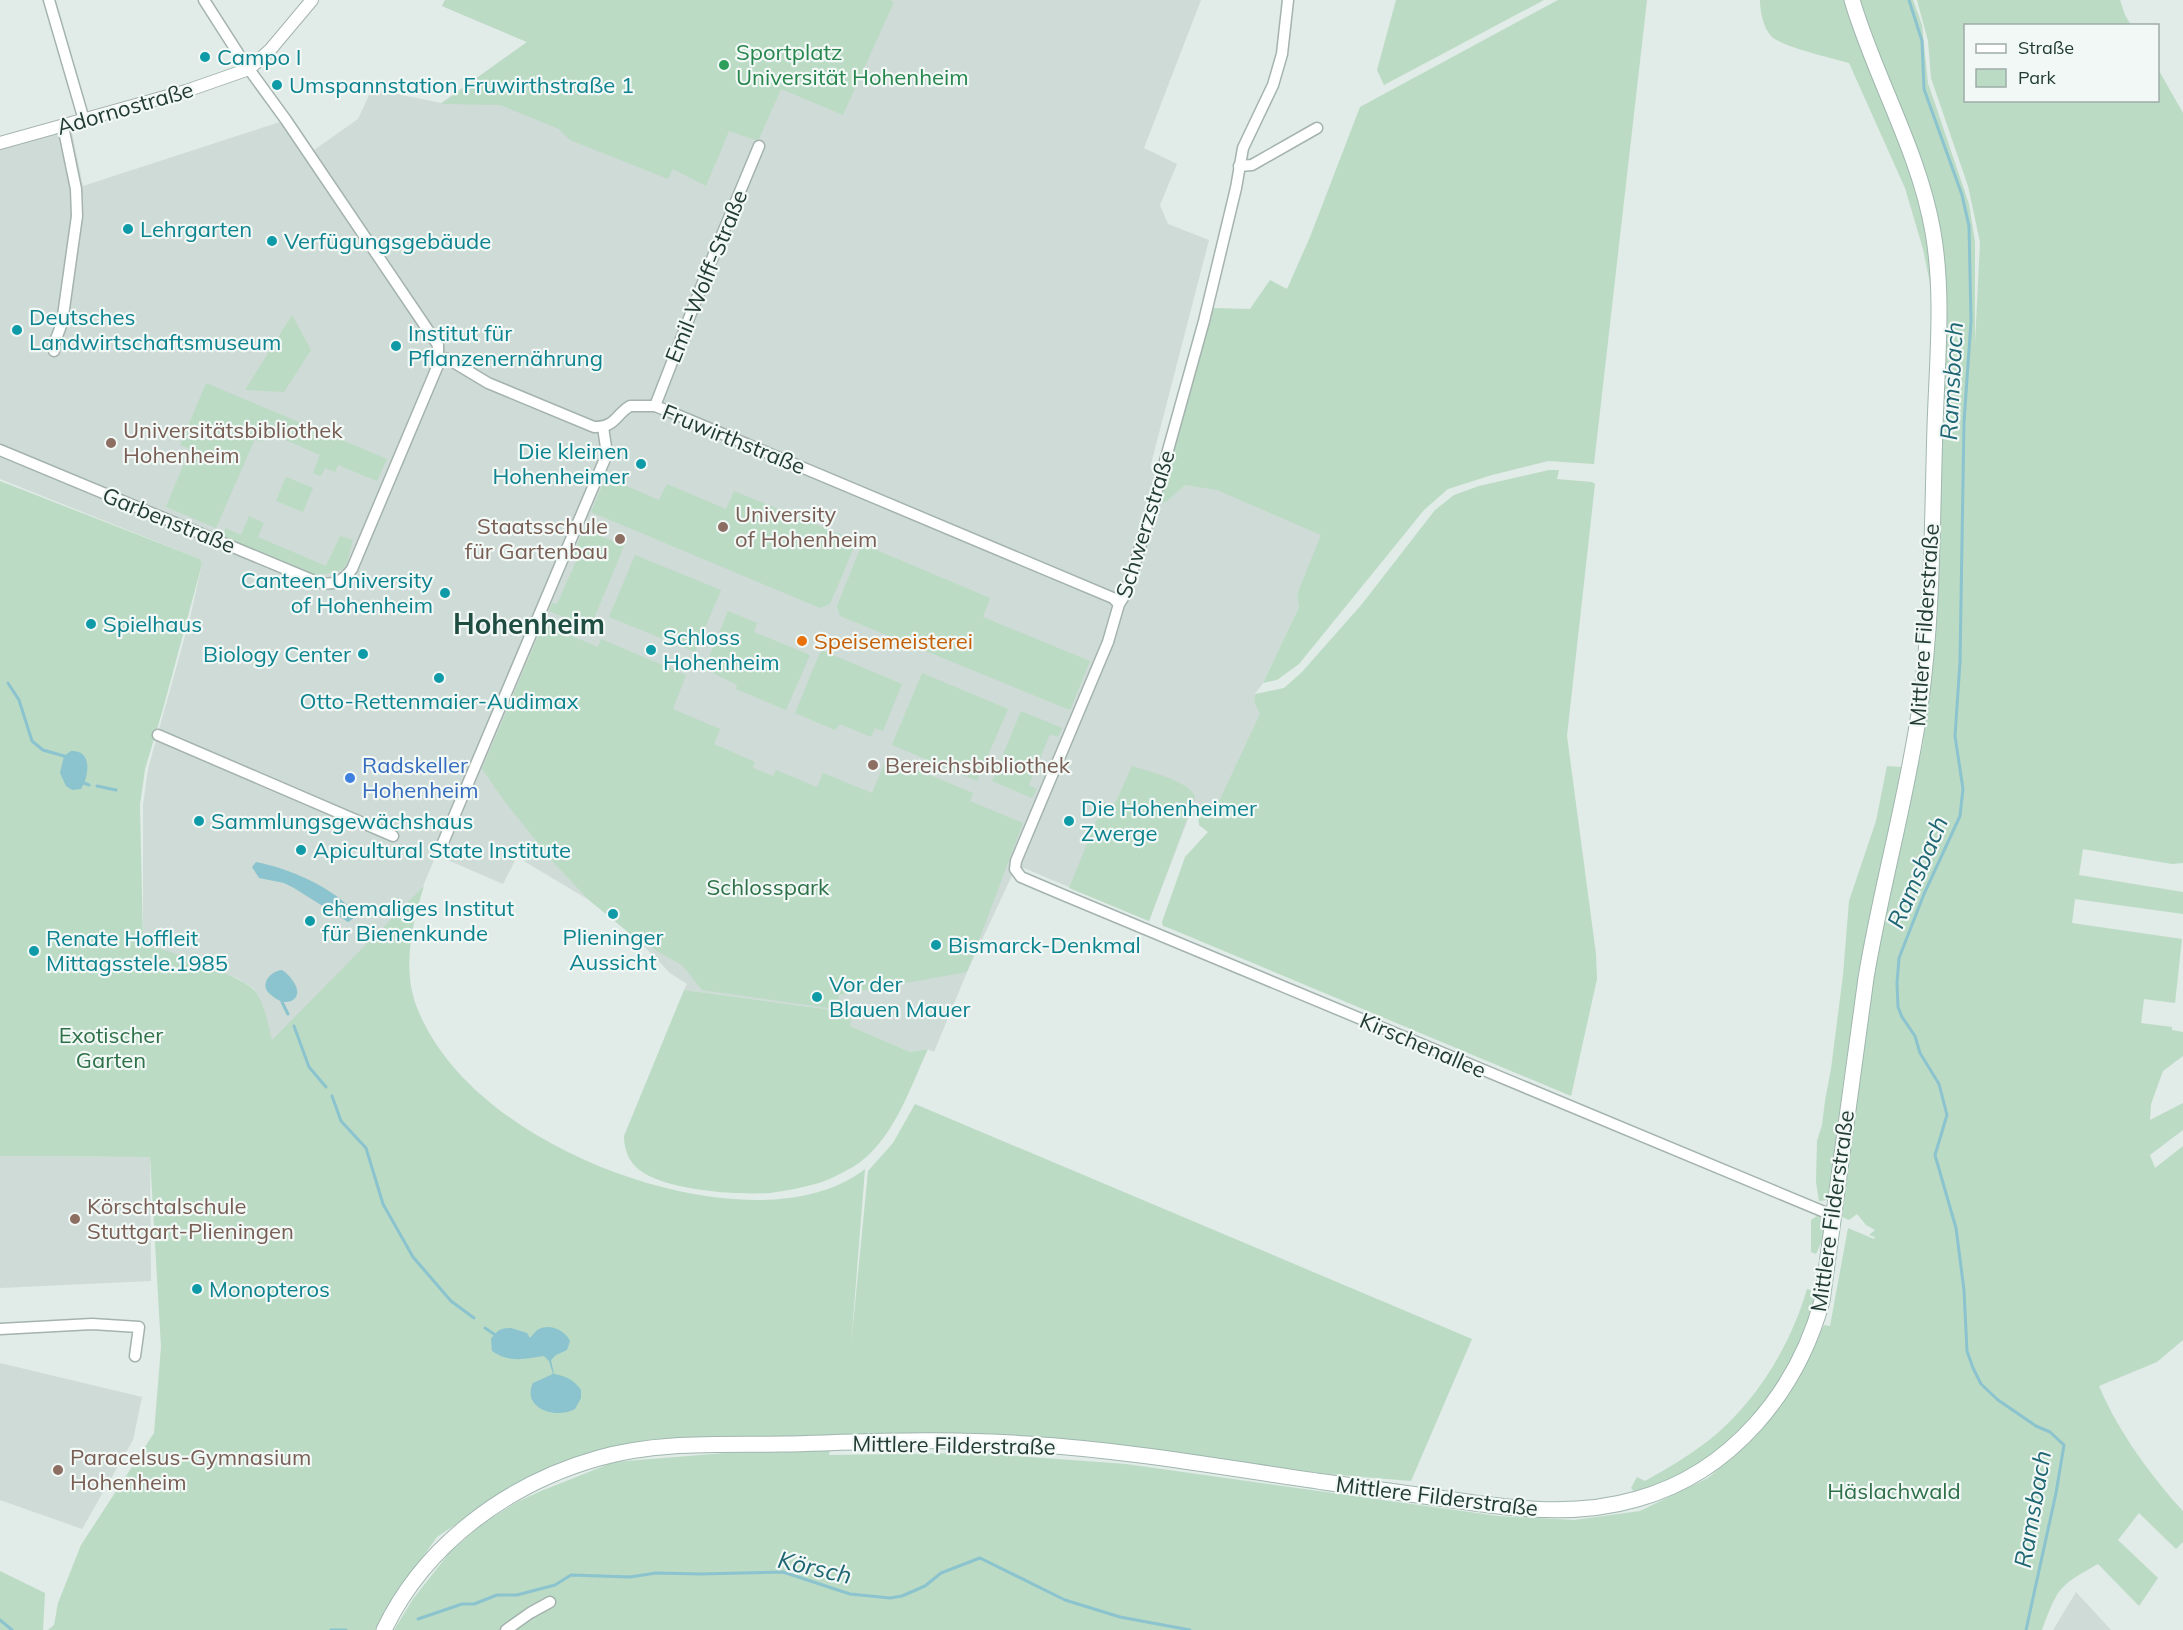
<svg xmlns="http://www.w3.org/2000/svg" width="2183" height="1630" font-family="Mulish,sans-serif">
  <style>
    .built { fill: #cfdbd6 }
    .green { fill: #bbdbc4 }
    .water { fill: #8bc3ce }
    .lines { fill: none; stroke-linecap: round; stroke-linejoin: round }
    .stream { stroke: #8bc3ce; stroke-width: 3 }
    .minor-casing { stroke: #a4b3ae; stroke-width: 13 }
    .tertiary-casing { stroke: #a4b3ae; stroke-width: 14 }
    .secondary-casing { stroke: #a0b6af; stroke-width: 17 }
    .minor { stroke: #fff; stroke-width: 10 }
    .tertiary { stroke: #fff; stroke-width: 12 }
    .secondary { stroke: #fff; stroke-width: 15 }
    .culture-dot { fill: #0f9aa8; stroke: #f1f8f5; stroke-width: 2 }
    .leisure-dot { fill: #2e9e5b; stroke: #f1f8f5; stroke-width: 2 }
    .education-dot { fill: #8d6e63; stroke: #f1f8f5; stroke-width: 2 }
    .food-dot { fill: #e8710a; stroke: #f1f8f5; stroke-width: 2 }
    .shop-dot { fill: #3f7fe0; stroke: #f1f8f5; stroke-width: 2 }
    .labels { text-anchor: middle; dominant-baseline: central; stroke-width: 4.5; stroke-linejoin: round; paint-order: stroke }
    .leisure-label { font-size: 22px; fill: #27864d; stroke: #f1f8f5; text-anchor: start }
    .culture-label { font-size: 22px; fill: #0d838f; stroke: #f1f8f5; text-anchor: start }
    .street-label { font-size: 22px; fill: #223b34; stroke: #f1f8f5 }
    .education-label { font-size: 22px; fill: #785e54; stroke: #f1f8f5; text-anchor: start }
    .food-label { font-size: 22px; fill: #c56008; stroke: #f1f8f5; text-anchor: start }
    .shop-label { font-size: 22px; fill: #366cbe; stroke: #f1f8f5; text-anchor: start }
    .park-label { font-size: 22px; fill: #2e7048; stroke: #f1f8f5 }
    .water-label { font-size: 24px; font-style: italic; fill: #1f6674; stroke: #f1f8f5 }
    .district-label { font-size: 28px; font-weight: bold; fill: #1f4c41; stroke: #f1f8f5 }
  </style>
  <rect width="100%" height="100%" fill="#e1ebe7"/>
  <g class="built">
    <polygon points="445,0 1201,0 1144,148 1177,164 1160,205 1168,224 1209,240 1150,468 1191,470 1327,523 1297,594 1299,607 1263,683 1255,694 1254,702 1261,714 1220,799 1211,808 1188,819 1149,921 1024,868 1015,869 967,972 934,1052 927,1049 910,1052 850,1026 832,1010 684,990 687,984 670,973 639,941 589,900 517,857 503,884 436,855 421,891 272,1041 259,997 253,988 237,978 143,943 143,805 148,769 190,618 202,564 200,559 0,479 0,144 71,128 83,186 286,120 314,150 358,119 372,89 441,103 527,42 442,6"/>
    <polygon points="0,1156 150,1157 151,1281 0,1288"/>
    <polygon points="0,1363 142,1397 133,1440 82,1529 0,1500"/>
    <polygon points="2076,1592 2111,1630 2053,1630"/>
  </g>
  <g class="green">
    <polygon points="445,0 890,0 894,2 843,115 781,89 758,141 729,131 706,186 673,169 668,179 570,140 559,129 500,105 441,104 527,42 442,6"/>
    <polygon points="1396,0 1544,0 1384,85 1377,70"/>
    <polygon points="1558,0 1647,0 1594,464 1548,461 1492,475 1448,489 1424,510 1299,664 1277,680 1263,683 1299,607 1297,594 1321,535 1217,490 1185,485 1167,501 1159,504 1211,308 1250,309 1270,280 1287,289 1310,237 1360,107"/>
    <path d="M1760,0H1913L1922,25L1928,83L1969,204L1975,242V344L1980,242L1968,186L1931,78L1928,41L1917,0H2120L2125,15L2131,25L1966,26V100H2158V69L2183,113V863L2172,864L2083,849L2079,875L2183,892V914L2075,899L2072,923L2182,939L2175,1003L2144,999L2141,1023L2172,1027V1030L2183,1032V1056L2163,1071L2151,1104L2150,1120L2183,1103V1130L2150,1155L2155,1168L2183,1146V1340L2157,1362L2099,1386C2118,1431 2150,1475 2183,1511V1542L2176,1549L2139,1513L2118,1540L2158,1578L2139,1606L2098,1564C2058,1586 2058,1588 2042,1630H394L413,1599L450,1552L485,1522L517,1502L541,1491L614,1462L725,1453L830,1449L829,1455L974,1453L1126,1464L1498,1516L1574,1520L1640,1511L1708,1478L1755,1436L1794,1385L1824,1325L1830,1326L1848,1228L1874,1239L1875,1237L1869,1235L1875,1230L1866,1225L1857,1214L1849,1220L1842,1217L1852,1140L1859,1056L1894,865L1923,744L1939,498L1944,352L1923,249L1905,188L1849,63C1832,58 1782,47 1771,36C1763,27 1760,11 1760,0Z"/>
    <polygon points="292,315 311,350 284,392 245,390"/>
    <polygon points="206,383 387,459 377,481 338,465 335,472 325,468 321,476 313,473 320,455 267,432 262,442 255,439 216,528 166,507 190,449 180,445"/>
    <polygon points="1549,470 1559,470 1557,479 1592,482 1595,484 1567,736 1596,954 1597,979 1571,1096 1169,928 1163,926 1162,922 1185,857 1208,832 1199,825 1198,814 1211,808 1220,799 1260,714 1254,702 1255,694 1284,688 1302,672 1362,604 1435,510 1454,495 1479,486"/>
    <polygon points="286,477 313,488 303,512 276,501"/>
    <polygon points="606,477 659,500 667,484 726,509 734,491 847,537 854,547 830,604 820,608 591,512"/>
    <path d="M0,481L200,559L202,564L163,709L145,769L140,805L143,942C165,951 244,976 255,991C265,1004 268,1025 272,1040L424,886C412,925 401,970 418,1010C465,1126 640,1201 758,1200C795,1200 836,1192 865,1169L851,1345L868,1171L893,1143L915,1104L1472,1339L1411,1481L1327,1474L1071,1441L964,1435H845L651,1442L590,1454L532,1475L514,1485L437,1537L386,1608L375,1630H48L54,1625L58,1603L81,1545L154,1433L161,1347L150,1157L0,1156Z"/>
    <polygon points="249,516 264,523 258,537 326,566 340,536 353,540 347,563 343,569 327,574 310,574 224,538 225,528 241,535"/>
    <polygon points="584,529 624,546 590,628 549,611 552,603 557,604 578,557 573,554"/>
    <polygon points="862,544 990,598 983,617 1090,661 1070,710 840,616 837,606"/>
    <polygon points="635,555 721,590 695,652 609,617"/>
    <polygon points="728,611 757,623 754,632 810,655 786,710 736,689 737,685 711,672 716,660 709,657"/>
    <polygon points="543,624 598,647 601,639 686,675 673,709 720,729 714,744 755,762 753,768 773,776 776,770 817,787 823,773 872,793 887,757 973,793 970,801 1023,823 967,972 839,995 835,1009 702,990 682,965 639,941 589,900 556,865 505,802 482,769"/>
    <polygon points="821,650 902,684 883,731 875,728 871,737 840,724 835,730 795,713"/>
    <polygon points="922,673 1008,709 977,781 892,745"/>
    <polygon points="1021,711 1062,728 1058,737 1050,734 1029,785 1037,789 1032,798 992,781"/>
    <path d="M1132,766C1147,771 1190,781 1195,797L1149,921L1069,888L1104,802L1114,806Z"/>
    <polygon points="1887,766 1902,767 1861,963 1843,1084 1830,1200 1819,1201 1816,1182 1817,1141 1822,1125 1825,1101 1831,1069 1843,975 1849,901 1876,821"/>
    <path d="M684,990L832,1010L851,1018L850,1026L910,1052L928,1049C909,1090 893,1142 853,1167C842,1173 827,1181 815,1184C801,1188 785,1191 770,1193C737,1195 657,1191 634,1165C627,1157 624,1146 624,1136Z"/>
    <polygon points="1817,1216 1824,1219 1824,1236 1816,1254 1811,1252 1811,1220"/>
    <path d="M1807,1289L1813,1291C1816,1317 1802,1341 1789,1363C1781,1377 1773,1394 1763,1406C1731,1445 1685,1478 1637,1494L1631,1488L1637,1477L1645,1481C1667,1469 1688,1456 1708,1441C1755,1404 1790,1347 1807,1289Z"/>
    <polygon points="0,1571 45,1593 43,1630 0,1630"/>
  </g>
  <g class="water">
    <path d="M71,751C93,750 89,776 81,789L72,790L66,786L60,773L64,756Z"/>
    <path d="M256,862C288,868 336,888 355,914L354,918L348,922L294,888L284,883L259,878L252,867Z"/>
    <path d="M282,970C289,974 305,992 293,1000C290,1002 286,1002 282,1002C278,1000 273,997 270,994C259,985 270,971 282,970Z"/>
    <path d="M511,1328L527,1333L530,1338C532,1336 534,1333 536,1331C547,1322 565,1330 570,1341L567,1350L556,1355L551,1360L554,1374C566,1376 574,1380 581,1390V1398L575,1409C556,1420 521,1408 533,1383L553,1374L549,1361L544,1356C526,1359 508,1363 492,1351L491,1339C497,1330 501,1328 511,1328Z"/>
  </g>
  <g class="lines">
    <g class="stream">
      <polyline points="1909,0 1922,41 1924,89 1962,195 1969,226 1971,321 1964,422 1960,662 1955,736 1963,789 1960,816 1924,894 1899,958 1897,983 1898,1007 1902,1017 1915,1036 1920,1053 1939,1084 1947,1115 1935,1155 1956,1228 1964,1290 1967,1351 1973,1368 1981,1384 1998,1400 2036,1426 2050,1432 2064,1445 2056,1493 2026,1630"/>
      <polyline points="8,683 19,700 32,741 43,750 64,756"/>
      <polyline points="84,783 89,785"/>
      <polyline points="97,786 116,790"/>
      <polyline points="282,1002 288,1014"/>
      <polyline points="294,1026 309,1067 326,1087"/>
      <polyline points="332,1096 341,1121 366,1148 383,1204 413,1257 451,1301 474,1318"/>
      <polyline points="485,1328 494,1334"/>
      <polyline points="418,1619 462,1604 474,1604 497,1595 517,1595 555,1585 571,1575 630,1577 656,1573 700,1574 783,1572 850,1594 890,1598 902,1596 925,1586 941,1573 980,1558 1065,1600 1120,1617 1190,1630"/>
      <polyline points="0,1620 12,1630"/>
      <polyline points="331,1630 346,1630"/>
    </g>
    <g class="minor-casing">
      <g id="minor">
        <polyline points="49,0 84,120"/>
        <polyline points="1288,0 1282,54 1273,85 1243,148 1236,188 1204,321 1150,515 1125,595 1119,604 1108,642 1016,861 1015,869 1021,877 1061,894 1834,1216"/>
        <polyline points="1239,166 1252,165 1317,128"/>
        <polyline points="54,351 53,347 62,323 77,216 76,189 63,126"/>
        <path d="M440,357L448,359L488,383L594,427C616,427 615,415 630,406H655L668,411L1113,598L1119,604"/>
        <polyline points="655,406 714,254 759,146"/>
        <path d="M0,450L317,582C334,586 342,582 352,569L438,365V345L286,120L243,61L204,0"/>
        <polyline points="158,735 393,836"/>
        <polyline points="439,852 607,454 603,427"/>
        <polyline points="0,1329 92,1324 139,1327 135,1356"/>
        <polyline points="506,1630 530,1613 550,1602"/>
      </g>
    </g>
    <g class="tertiary-casing">
      <polyline id="tertiary" points="0,143 186,91 249,69 270,50 312,0"/>
    </g>
    <g class="secondary-casing">
      <path id="secondary" d="M384,1630C425,1544 509,1483 599,1458C658,1441 723,1445 784,1444C865,1442 946,1438 1027,1444C1127,1450 1226,1468 1324,1482C1367,1488 1410,1494 1453,1500C1515,1509 1575,1517 1637,1499C1731,1473 1797,1392 1822,1301L1866,978C1881,887 1907,798 1920,707C1933,615 1932,520 1935,427C1937,362 1944,296 1933,232C1919,151 1875,78 1852,0"/>
    </g>
    <use href="#minor" class="minor"/>
    <use href="#tertiary" class="tertiary"/>
    <use href="#secondary" class="secondary"/>
  </g>
  <g class="culture-dot">
    <circle cx="205" cy="57" r="6"/>
    <circle cx="277" cy="85" r="6"/>
    <circle cx="128" cy="229" r="6"/>
    <circle cx="272" cy="241" r="6"/>
    <circle cx="17" cy="330" r="6"/>
    <circle cx="396" cy="346" r="6"/>
    <circle cx="641" cy="464" r="6"/>
    <circle cx="445" cy="593" r="6"/>
    <circle cx="91" cy="624" r="6"/>
    <circle cx="651" cy="650" r="6"/>
    <circle cx="363" cy="654" r="6"/>
    <circle cx="439" cy="678" r="6"/>
    <circle cx="199" cy="821" r="6"/>
    <circle cx="1069" cy="821" r="6"/>
    <circle cx="301" cy="850" r="6"/>
    <circle cx="613" cy="914" r="6"/>
    <circle cx="310" cy="921" r="6"/>
    <circle cx="936" cy="945" r="6"/>
    <circle cx="34" cy="951" r="6"/>
    <circle cx="817" cy="997" r="6"/>
    <circle cx="197" cy="1289" r="6"/>
  </g>
  <circle class="leisure-dot" cx="724" cy="65" r="6"/>
  <g class="education-dot">
    <circle cx="111" cy="443" r="6"/>
    <circle cx="723" cy="527" r="6"/>
    <circle cx="620" cy="539" r="6"/>
    <circle cx="873" cy="765" r="6"/>
    <circle cx="75" cy="1219" r="6"/>
    <circle cx="58" cy="1470" r="6"/>
  </g>
  <circle class="food-dot" cx="802" cy="641" r="6"/>
  <circle class="shop-dot" cx="350" cy="778" r="6"/>
  <g class="labels">
    <g class="leisure-label">
      <text x="736" y="52">Sportplatz<tspan x="736" dy="25">Universität Hohenheim</tspan></text>
    </g>
    <g class="culture-label">
      <text x="217" y="57">Campo I</text>
      <text x="289" y="85">Umspannstation Fruwirthstraße 1</text>
      <text x="140" y="229">Lehrgarten</text>
      <text x="284" y="241">Verfügungsgebäude</text>
      <text x="29" y="317">Deutsches<tspan x="29" dy="25">Landwirtschaftsmuseum</tspan></text>
      <text x="408" y="333">Institut für<tspan x="408" dy="25">Pflanzenernährung</tspan></text>
      <text x="629" y="451" text-anchor="end">Die kleinen<tspan x="629" dy="25">Hohenheimer</tspan></text>
      <text x="433" y="580" text-anchor="end">Canteen University<tspan x="433" dy="25">of Hohenheim</tspan></text>
      <text x="103" y="624">Spielhaus</text>
      <text x="663" y="637">Schloss<tspan x="663" dy="25">Hohenheim</tspan></text>
      <text x="351" y="654" text-anchor="end">Biology Center</text>
      <text x="439" y="701" text-anchor="middle">Otto-Rettenmaier-Audimax</text>
      <text x="1081" y="808">Die Hohenheimer<tspan x="1081" dy="25">Zwerge</tspan></text>
      <text x="211" y="821">Sammlungsgewächshaus</text>
      <text x="313" y="850">Apicultural State Institute</text>
      <text x="322" y="908">ehemaliges Institut<tspan x="322" dy="25">für Bienenkunde</tspan></text>
      <text x="613" y="937" text-anchor="middle">Plieninger<tspan x="613" dy="25">Aussicht</tspan></text>
      <text x="46" y="938">Renate Hoffleit<tspan x="46" dy="25">Mittagsstele.1985</tspan></text>
      <text x="948" y="945">Bismarck-Denkmal</text>
      <text x="829" y="984">Vor der<tspan x="829" dy="25">Blauen Mauer</tspan></text>
      <text x="209" y="1289">Monopteros</text>
    </g>
    <g class="street-label">
      <text transform="translate(125 108) rotate(-16)">Adornostraße</text>
      <text transform="translate(706 276) rotate(-68)">Emil-Wolff-Straße</text>
      <text transform="translate(734 439) rotate(22)">Fruwirthstraße</text>
      <text transform="translate(169 520) rotate(22)">Garbenstraße</text>
      <text transform="translate(1145 524) rotate(-73)">Schwerzstraße</text>
      <text transform="translate(1924 625) rotate(-86)">Mittlere Filderstraße</text>
      <text transform="translate(1423 1045) rotate(23)">Kirschenallee</text>
      <text transform="translate(1832 1211) rotate(-82)">Mittlere Filderstraße</text>
      <text transform="translate(954 1445) rotate(1)">Mittlere Filderstraße</text>
      <text transform="translate(1437 1496) rotate(7)">Mittlere Filderstraße</text>
    </g>
    <g class="education-label">
      <text x="123" y="430">Universitätsbibliothek<tspan x="123" dy="25">Hohenheim</tspan></text>
      <text x="735" y="514">University<tspan x="735" dy="25">of Hohenheim</tspan></text>
      <text x="608" y="526" text-anchor="end">Staatsschule<tspan x="608" dy="25">für Gartenbau</tspan></text>
      <text x="885" y="765">Bereichsbibliothek</text>
      <text x="87" y="1206">Körschtalschule<tspan x="87" dy="25">Stuttgart-Plieningen</tspan></text>
      <text x="70" y="1457">Paracelsus-Gymnasium<tspan x="70" dy="25">Hohenheim</tspan></text>
    </g>
    <g class="food-label">
      <text x="814" y="641">Speisemeisterei</text>
    </g>
    <g class="shop-label">
      <text x="362" y="765">Radskeller<tspan x="362" dy="25">Hohenheim</tspan></text>
    </g>
    <g class="park-label">
      <text x="768" y="887">Schlosspark</text>
      <text x="111" y="1035">Exotischer<tspan x="111" dy="25">Garten</tspan></text>
      <text x="1894" y="1491">Häslachwald</text>
    </g>
    <g class="water-label">
      <text transform="translate(1951 381) rotate(-87)">Ramsbach</text>
      <text transform="translate(1917 872) rotate(-67)">Ramsbach</text>
      <text transform="translate(2032 1509) rotate(-80)">Ramsbach</text>
      <text transform="translate(815 1567) rotate(13)">Körsch</text>
    </g>
    <g class="district-label">
      <text x="529" y="623">Hohenheim</text>
    </g>
  </g>
  <rect x="1964" y="24" width="195" height="78" fill="#f1f8f5" stroke="#9eaca8" stroke-width="1.5"/>
  <rect x="1976" y="44" width="30" height="9" fill="#ffffff" stroke="#9eaca8" stroke-width="1.5"/>
  <text x="2018" y="54" font-size="18" fill="#223b34">Straße</text>
  <rect x="1976" y="69" width="30" height="18" fill="#bbdbc4" stroke="#9eaca8" stroke-width="1.5"/>
  <text x="2018" y="84" font-size="18" fill="#223b34">Park</text>
</svg>
